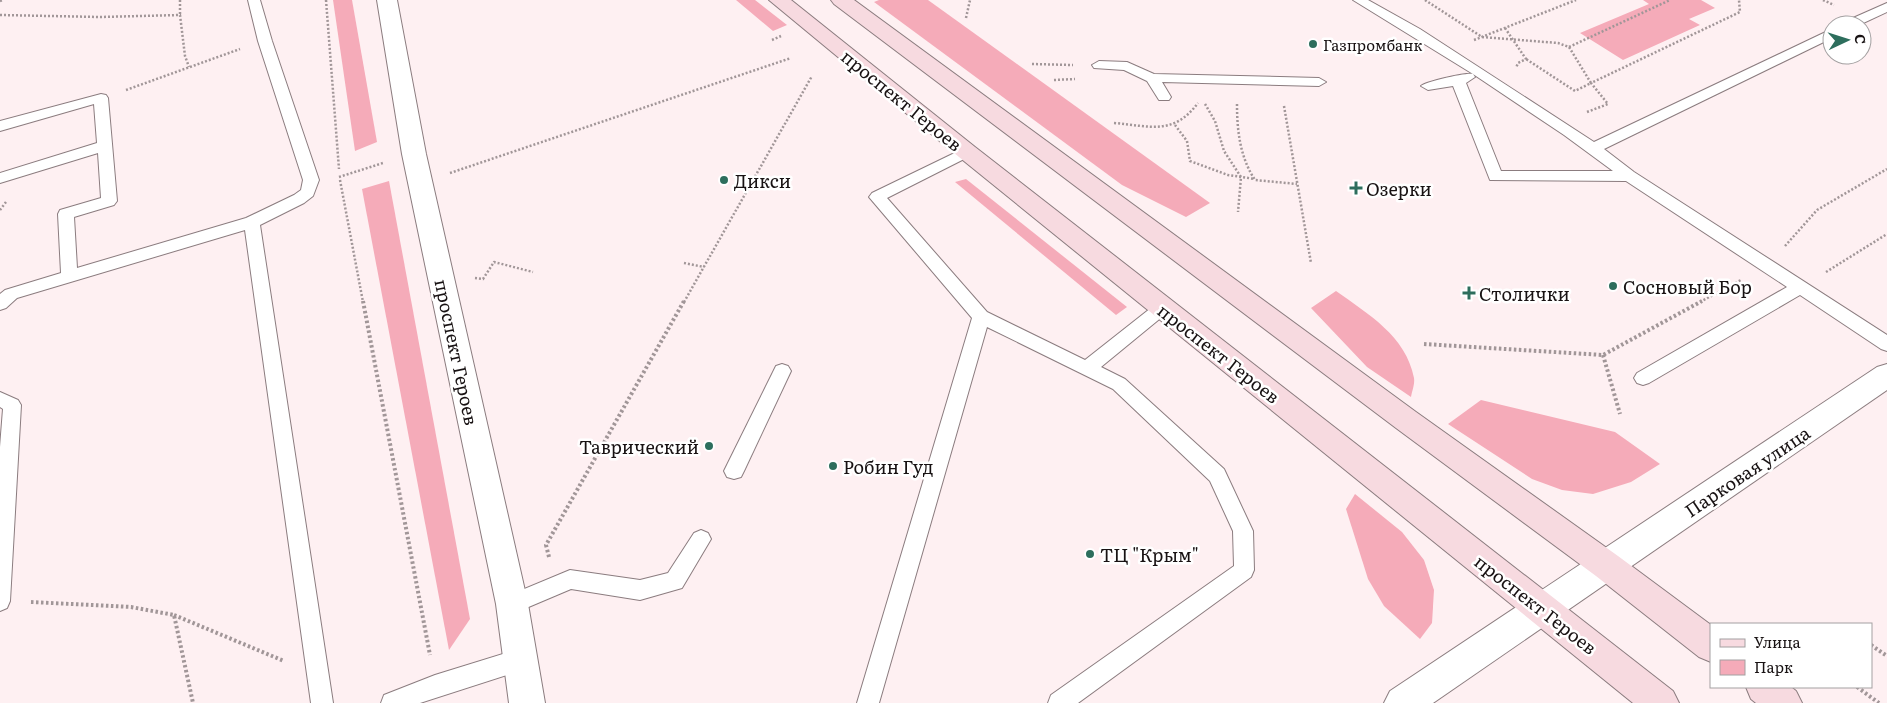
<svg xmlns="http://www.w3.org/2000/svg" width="1887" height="703" font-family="Literata,serif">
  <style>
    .green { fill: #f5abb9 }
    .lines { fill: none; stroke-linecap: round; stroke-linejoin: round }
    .service-casing { stroke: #8b7c7f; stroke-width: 2 }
    .minor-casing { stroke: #8b7c7f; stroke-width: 2 }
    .tertiary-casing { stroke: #8b7c7f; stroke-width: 2 }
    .secondary-casing { stroke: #8b7c7f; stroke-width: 2 }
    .path-far1 { stroke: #a19698; stroke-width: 2.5; stroke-dasharray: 2 2; stroke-linecap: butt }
    .path { stroke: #a19698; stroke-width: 4; stroke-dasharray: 2.5 2.5; stroke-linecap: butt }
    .service { fill: #fff; fill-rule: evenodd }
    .minor { fill: #fff; fill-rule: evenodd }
    .tertiary { fill: #fff; fill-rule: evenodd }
    .secondary { fill: #f7dae0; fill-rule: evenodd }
    .poi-dot { fill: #2d6e5d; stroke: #fff; stroke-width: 2 }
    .labels { text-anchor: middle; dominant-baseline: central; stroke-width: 5; stroke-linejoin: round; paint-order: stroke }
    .far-poi-label { font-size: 15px; fill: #181213; stroke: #fff; text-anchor: start }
    .street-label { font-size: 18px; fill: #181213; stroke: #fff }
    .poi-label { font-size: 18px; fill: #181213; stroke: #fff; text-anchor: start }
  </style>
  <rect width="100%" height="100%" fill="#fef0f2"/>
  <g class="green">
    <polygon points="333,0 352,0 377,142 355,151"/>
    <polygon points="736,0 755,0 787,25 773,31"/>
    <polygon points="879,0 928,0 1210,203 1186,217 1122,185 874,2"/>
    <polygon points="1643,0 1701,0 1715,8 1689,19 1700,25 1623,60 1580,33 1649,4"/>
    <polygon points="966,179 1127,307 1116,315 955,182"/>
    <polygon points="389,181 470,619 449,650 362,189"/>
    <path d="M1336,291C1368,314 1406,336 1414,378C1415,384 1412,391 1411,397L1367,367L1311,308Z"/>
    <polygon points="1481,400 1615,432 1660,464 1631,482 1593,494 1562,490 1532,479 1448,424"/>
    <polygon points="1355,494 1402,532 1424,560 1434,590 1432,623 1420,639 1384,606 1368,579 1346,509"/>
  </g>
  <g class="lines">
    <g class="service-casing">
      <g id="service">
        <polygon points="248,0 260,0 272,41 319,180 313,196 304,203 260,225 333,703 311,703 245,230 17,298 6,308 0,310 0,294 5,290 61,273 58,214 60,210 101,198 98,153 0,183 0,173 97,143 94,104 0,131 0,121 101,94 106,95 108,98 117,201 114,205 74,217 77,268 246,218 294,195 301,190 303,180 258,41"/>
        <path d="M1353,0H1368L1420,29L1594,142L1832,29V38L1604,149L1634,172L1887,335V351L1881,349L1800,295L1649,383L1643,385L1637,383L1634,378L1637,373L1787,287L1626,181L1490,180L1453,86L1428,90L1421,86C1425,82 1467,72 1473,74ZM1473,74L1564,135L1613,171H1501L1466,83L1475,77Z"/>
        <polygon points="1887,3 1887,12 1859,25 1843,25 1844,22"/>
        <polygon points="1099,61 1127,62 1154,74 1319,78 1326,82 1319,86 1162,82 1171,97 1169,100 1159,100 1147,81 1124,70 1094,68 1092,65"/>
        <polygon points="967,147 972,149 974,152 972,155 887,198 987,312 1085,360 1156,304 1162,302 1168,304 1170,308 1168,312 1101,367 1125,379 1224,469 1253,531 1254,570 1251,577 1078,703 1048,703 1051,695 1234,566 1233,531 1210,481 1113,389 987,327 879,703 857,703 972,318 869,197 872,193"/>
        <polygon points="782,364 788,366 791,371 744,471 741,477 734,479 727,477 724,471 776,366"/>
        <polygon points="0,392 18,400 21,405 10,601 7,608 0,611 0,447 3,409 0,407"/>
        <polygon points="701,530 708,533 711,539 682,588 640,600 571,589 512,614 505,611 502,604 505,597 570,570 640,580 668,573 694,533"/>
        <polygon points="519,649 527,653 530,660 527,667 519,671 420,703 381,703 384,695 435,675"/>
      </g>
    </g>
    <g class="minor-casing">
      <polygon id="minor" points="377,0 397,0 426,154 528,604 545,703 509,703 496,604 402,154"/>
    </g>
    <g class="tertiary-casing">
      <polygon id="tertiary" points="1887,364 1887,390 1433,703 1384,703 1390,691 1877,367"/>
    </g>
    <g class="secondary-casing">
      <g id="secondary">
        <polygon points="769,0 791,0 975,147 1673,691 1679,703 1633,703 959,157"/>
        <polygon points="831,0 854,0 1416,412 1618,556 1711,625 1711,662 1699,657 1596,576 1396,428 834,4"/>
        <polygon points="1746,687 1791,687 1796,691 1802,703 1756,703 1751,699"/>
      </g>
    </g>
    <g class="path-far1">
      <polyline points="180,0 180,15"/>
      <polyline points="326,0 339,169"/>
      <polyline points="1425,0 1482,37 1558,43 1569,47 1591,83 1575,91 1526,59"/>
      <polyline points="1823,0 1834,5"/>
      <polyline points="0,1 3,0"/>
      <polyline points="0,15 100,17 180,15 185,56 189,67"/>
      <polyline points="966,18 970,0"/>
      <polyline points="1505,28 1526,59 1518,63 1516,68"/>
      <polyline points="772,40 781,36"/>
      <polyline points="1474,40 1576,0"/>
      <polyline points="1569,47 1670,0"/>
      <polyline points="1032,64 1073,65"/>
      <polyline points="1054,80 1075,79"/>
      <polyline points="126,90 240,49"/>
      <polyline points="1205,104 1215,121 1224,151 1241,177 1238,212"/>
      <path d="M1237,104C1237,131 1240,157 1255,180L1297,184"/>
      <polyline points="1284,106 1311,263"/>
      <polyline points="1587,112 1608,104 1591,83 1740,12 1739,0"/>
      <path d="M1114,123C1151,126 1173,136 1198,103"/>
      <polyline points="1175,125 1187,141 1190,161 1228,175 1255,179"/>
      <polyline points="450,173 791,58"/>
      <polyline points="339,177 383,163"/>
      <polyline points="340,180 363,302"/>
      <polyline points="0,210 6,202"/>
      <polyline points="1785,246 1817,210 1887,169"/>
      <polyline points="684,263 704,267"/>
      <polyline points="1826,272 1887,234"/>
      <polyline points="475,278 483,279 494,262 533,272"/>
      <polyline points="684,302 812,76"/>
      <polyline points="1700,302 1741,280"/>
    </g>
    <g class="path">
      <polyline points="363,301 430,655"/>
      <polyline points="1424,344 1603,355 1702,301"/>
      <polyline points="1603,355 1620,414"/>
      <polyline points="549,557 546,545 684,301"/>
      <polyline points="31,602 131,607 174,615 193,703"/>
      <polyline points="174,615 284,661"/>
      <polyline points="1871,645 1887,656"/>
      <polyline points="1857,687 1879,703"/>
    </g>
    <use href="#service" class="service"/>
    <use href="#minor" class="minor"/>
    <use href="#tertiary" class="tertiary"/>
    <use href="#secondary" class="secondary"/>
  </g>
  <g class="poi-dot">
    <circle cx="1313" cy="44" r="5"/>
    <circle cx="724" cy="180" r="5"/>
    <path d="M1353.5 180.5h5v5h5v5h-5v5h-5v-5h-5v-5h5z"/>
    <circle cx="1613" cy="286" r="5"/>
    <path d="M1466.5 285.5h5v5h5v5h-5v5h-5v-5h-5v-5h5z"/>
    <circle cx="709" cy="446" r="5"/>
    <circle cx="833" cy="466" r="5"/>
    <circle cx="1090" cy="554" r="5"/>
  </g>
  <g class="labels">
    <g class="far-poi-label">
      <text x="1323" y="44">Газпромбанк</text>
    </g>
    <g class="street-label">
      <text transform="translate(902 100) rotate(39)">проспект Героев</text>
      <text transform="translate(457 352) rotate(78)">проспект Героев</text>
      <text transform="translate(1219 353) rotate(38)">проспект Героев</text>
      <text transform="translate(1747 471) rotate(-34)">Парковая улица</text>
      <text transform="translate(1536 604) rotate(38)">проспект Героев</text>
    </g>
    <g class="poi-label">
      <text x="734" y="180">Дикси</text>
      <text x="1366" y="188">Озерки</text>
      <text x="1623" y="286">Сосновый Бор</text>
      <text x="1479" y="293">Столички</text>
      <text x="699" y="446" text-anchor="end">Таврический</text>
      <text x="843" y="466">Робин Гуд</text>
      <text x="1100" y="554">ТЦ "Крым"</text>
    </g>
  </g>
  <rect x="1710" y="623" width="162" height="65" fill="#ffffff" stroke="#a3a0a1"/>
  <rect x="1720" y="639" width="25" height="8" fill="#f7dae0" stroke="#a3a0a1"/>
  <text x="1754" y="648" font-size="15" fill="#181213">Улица</text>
  <rect x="1720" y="660" width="25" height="15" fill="#f5abb9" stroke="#a3a0a1"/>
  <text x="1754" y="673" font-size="15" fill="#181213">Парк</text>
  <g transform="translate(1847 40) rotate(86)"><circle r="24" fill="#ffffff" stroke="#a3a0a1"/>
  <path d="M0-4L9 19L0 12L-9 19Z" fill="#2d6e5d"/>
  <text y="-8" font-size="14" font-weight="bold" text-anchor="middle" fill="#181213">С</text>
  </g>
</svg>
